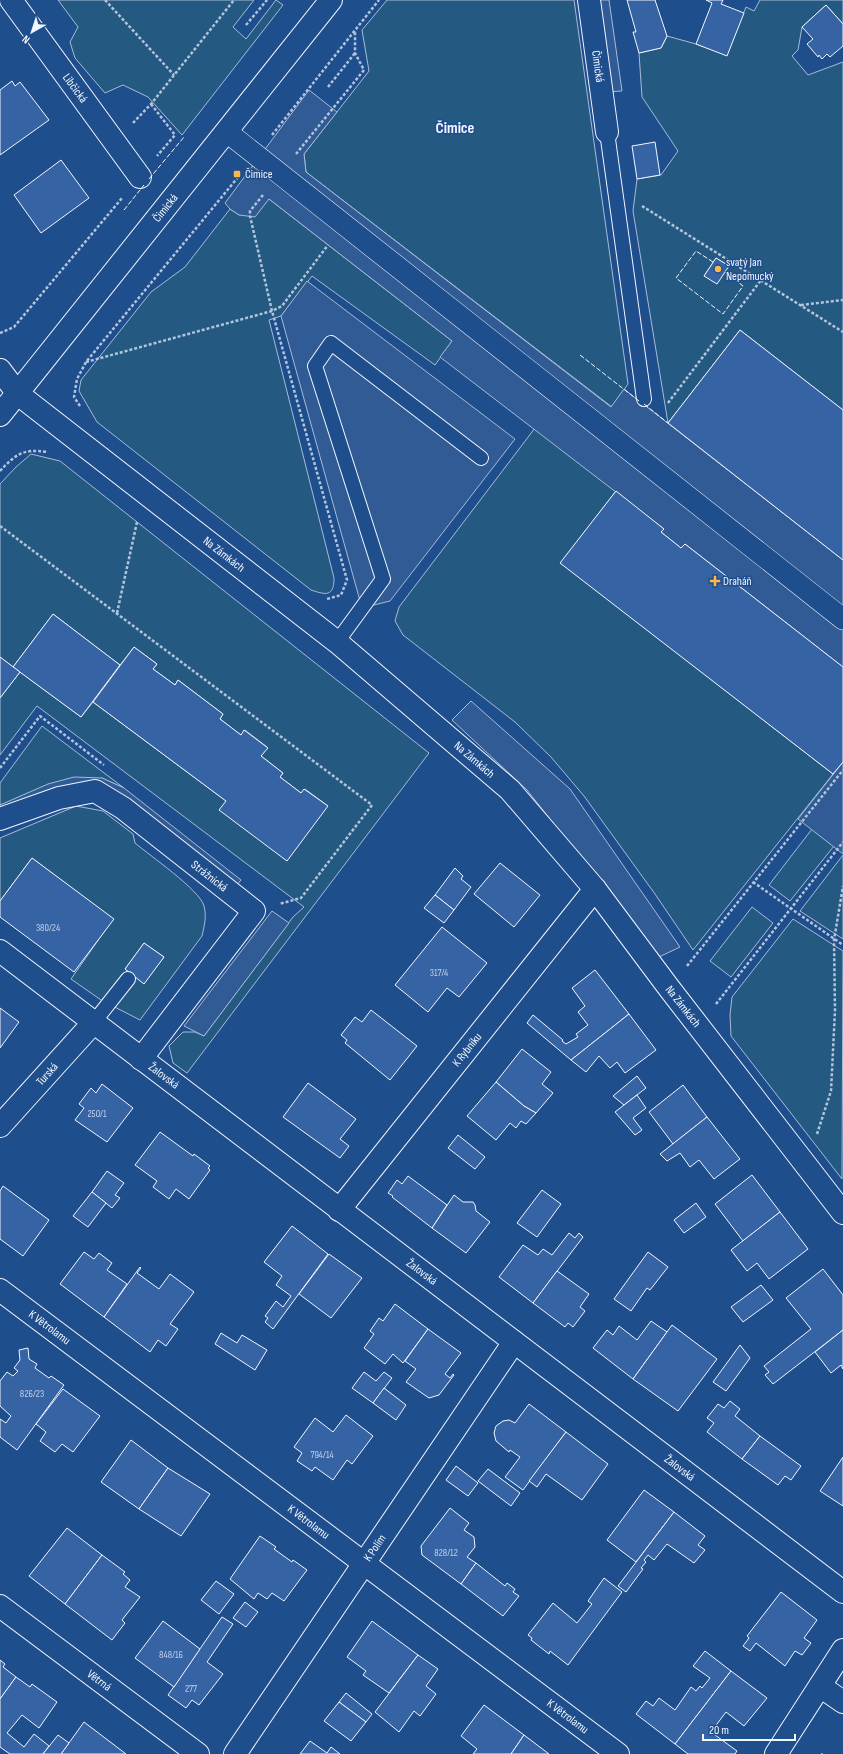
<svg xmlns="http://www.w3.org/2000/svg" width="843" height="1754" font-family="'Sofia Sans Condensed',sans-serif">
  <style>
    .green { fill: #245a82; stroke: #a8bbd7; fill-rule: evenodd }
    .parking { fill: #305b95; stroke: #a8bbd7 }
    .building { fill: #3563a3; stroke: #f2f6ff }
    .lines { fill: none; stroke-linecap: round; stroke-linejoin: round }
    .service-casing { stroke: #f2f6ff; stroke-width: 16 }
    .pedestrian-casing { stroke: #f2f6ff; stroke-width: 22 }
    .minor-casing { stroke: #f2f6ff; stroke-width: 24 }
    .tertiary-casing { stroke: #f2f6ff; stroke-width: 24 }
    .path { stroke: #b3c4dc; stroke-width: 2.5; stroke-dasharray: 3 2; stroke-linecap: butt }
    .service { stroke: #1f4e8c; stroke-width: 14 }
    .pedestrian { stroke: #1f4e8c; stroke-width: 21 }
    .minor { stroke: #1f4e8c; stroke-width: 22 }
    .tertiary { stroke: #1f4e8c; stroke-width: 22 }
    .fence { stroke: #f2f6ff; stroke-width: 1; stroke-dasharray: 5 2; stroke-linecap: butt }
    .poi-dot { fill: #ffb74d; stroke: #1f4e8c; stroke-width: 1.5 }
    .labels { text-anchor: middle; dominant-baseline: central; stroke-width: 3; stroke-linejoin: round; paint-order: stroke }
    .number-label { font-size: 10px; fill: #c3d1e8 }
    .street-label { font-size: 12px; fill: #f2f6ff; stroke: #1f4e8c }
    .poi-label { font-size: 12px; fill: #f2f6ff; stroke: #1f4e8c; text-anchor: start }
    .district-label { font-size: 16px; font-weight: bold; fill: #f2f6ff; stroke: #1f4e8c }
  </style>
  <rect width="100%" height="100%" fill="#1f4e8c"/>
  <g class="green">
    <polygon points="58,0 254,0 233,27 246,39 276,0 283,5 182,135 148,97 123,85 105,93 75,58 70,42 78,27"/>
    <polygon points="387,0 574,0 628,384 612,407 306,172 304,154 369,71 362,30"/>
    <path d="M760,0H843V24L826,5L802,27L798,50L792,56L808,75L843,62V410L740,330L668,423L633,211L637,179L661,175L678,151L642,97L639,53L661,48L667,36L696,44L727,55L746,7L754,11ZM716,258L729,266L704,276Z"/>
    <path d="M269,199L452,341L435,365L312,276L281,316L269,320L334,578C334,597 326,595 311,590L97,422L79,391L81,380L151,292L185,267L230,209L239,215Z"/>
    <polygon points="535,428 616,491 561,563 833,774 693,950 655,894 584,796 551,757 515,722 403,635 395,621 399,607"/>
    <polygon points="31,454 60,461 429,753 187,1073 173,1063 169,1046 183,1032 195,1032 204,1036 293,917 304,907 37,706 0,755 0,698 20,672 81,717 93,702 226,801 328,806 305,789 301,793 280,777 283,773 261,756 267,747 245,730 241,735 220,719 223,714 178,680 175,685 153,669 157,664 134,647 120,665 53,614 13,667 0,657 0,484 16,467"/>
    <polygon points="42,726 124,788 102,778 0,805 0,783"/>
    <path d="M76,806L103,811L133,834L135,843C149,855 200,890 204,906C207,916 204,927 202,936L140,1020L101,1000L71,979L113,919L32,858L0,901V838ZM144,943L164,957L144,983L125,969Z"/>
    <polygon points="812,829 834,846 790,901 769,885"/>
    <polygon points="843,855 843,939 800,911"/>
    <polygon points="752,907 773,923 731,977 710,961"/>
    <polygon points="793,919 843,951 842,1179 731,1036 730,1015 732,997"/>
  </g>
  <g class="parking">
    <polygon points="594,0 609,0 622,91 606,92"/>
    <polygon points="309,90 337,112 304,154 306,172 611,407 624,389 843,560 843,667 685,544 681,548 661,532 664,529 440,357 452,341 269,199 255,217 239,215 230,209 225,203"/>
    <polygon points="307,281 515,439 390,601 362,608 281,316"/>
    <polygon points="471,701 570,789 680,947 659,957 527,790 452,720"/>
    <polygon points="843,762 843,854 798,819"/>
    <polygon points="74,777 102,778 124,788 241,880 230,893 95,791 0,819 0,805 48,784"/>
    <polygon points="272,911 289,923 204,1036 184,1026"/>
  </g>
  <g class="building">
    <polygon points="627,0 655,0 667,36 661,48 639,53 633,32 636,32"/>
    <polygon points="706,0 723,0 721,4 744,13 727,56 696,44 712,3"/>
    <polygon points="826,5 843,24 843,46 830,57 827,54 822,59 819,55 818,57 807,44 813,39 802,27"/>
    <polygon points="12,81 15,86 20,82 49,120 0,155 0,90"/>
    <polygon points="655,142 660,175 637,179 632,146"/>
    <polygon points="61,160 89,198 41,233 14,195"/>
    <polygon points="716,258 729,266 717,284 704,276"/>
    <polygon points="740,330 843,410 843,560 668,423"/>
    <polygon points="616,491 664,529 661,532 681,548 685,544 843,667 843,762 833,774 560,563"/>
    <polygon points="53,614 120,665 81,717 13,667"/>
    <polygon points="134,647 157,664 153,669 175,685 178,680 223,714 220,719 241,735 244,730 268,748 261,756 283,773 280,777 301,793 304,789 328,806 287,861 219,810 226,801 93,702"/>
    <polygon points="0,657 20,672 0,698"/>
    <polygon points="32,858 114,919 74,972 0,917 0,901"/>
    <polygon points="500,863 540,895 514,927 474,894"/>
    <polygon points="455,868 463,876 461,879 471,887 454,910 435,895"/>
    <polygon points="435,895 454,910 444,923 424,908"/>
    <polygon points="442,927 487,963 459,997 447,988 428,1012 395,985"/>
    <polygon points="144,943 164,957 144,984 125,969"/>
    <polygon points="595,970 629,1014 571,1060 527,1023 533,1015 563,1040 562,1041 566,1044 578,1037 576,1034 588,1025 578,1012 585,1006 572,988"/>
    <polygon points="0,1008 19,1022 0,1048"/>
    <polygon points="371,1010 417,1046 390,1080 345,1043 347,1040 341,1035 355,1017 362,1022"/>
    <polygon points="629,1014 656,1050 625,1073 617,1062 610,1068 599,1056 586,1072 571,1060"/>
    <polygon points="522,1049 551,1072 542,1084 553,1093 536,1113 524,1106 496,1082"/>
    <polygon points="637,1076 646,1088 624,1105 613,1096"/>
    <polygon points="496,1082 524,1106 536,1113 526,1124 521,1121 516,1128 510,1123 496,1140 467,1116"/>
    <polygon points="308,1083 356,1119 340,1139 349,1146 340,1158 283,1117"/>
    <polygon points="102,1084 133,1108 107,1142 75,1120 84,1108 79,1104 91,1088 96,1093"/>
    <polygon points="683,1085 707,1117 673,1144 649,1112"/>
    <polygon points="637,1095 646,1108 633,1118 642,1130 635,1135 615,1112"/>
    <polygon points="707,1117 740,1159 714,1179 699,1160 690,1167 680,1153 667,1161 660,1154"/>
    <polygon points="160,1132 193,1156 194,1154 210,1166 208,1168 210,1170 189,1199 176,1189 169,1199 153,1187 157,1181 135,1165"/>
    <polygon points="458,1135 485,1157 475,1169 448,1148"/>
    <polygon points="107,1171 124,1183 115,1195 120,1198 112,1208 92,1192"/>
    <polygon points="752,1175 780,1212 743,1241 715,1204"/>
    <polygon points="408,1176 447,1205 432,1228 392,1197 393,1196 388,1193 397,1180 402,1184"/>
    <polygon points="3,1186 49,1220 23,1256 0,1239 0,1191"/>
    <polygon points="542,1190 561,1204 537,1237 517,1223"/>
    <polygon points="92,1192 106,1203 88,1227 73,1216"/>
    <polygon points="454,1195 463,1202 473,1202 475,1205 476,1211 490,1222 466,1253 432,1228"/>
    <polygon points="696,1203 706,1217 684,1233 674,1220"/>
    <polygon points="780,1212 808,1249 769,1279 757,1263 747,1271 731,1250"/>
    <polygon points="292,1226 328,1254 273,1329 265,1322 268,1318 265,1316 276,1301 283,1307 291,1296 276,1285 282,1276 264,1262"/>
    <polygon points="569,1233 575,1238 579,1233 583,1237 533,1303 499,1277 523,1245 538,1255 543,1249 552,1255"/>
    <polygon points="84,1252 94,1259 99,1253 112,1263 107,1270 127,1284 104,1317 60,1284"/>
    <polygon points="648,1252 668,1267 650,1290 647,1288 631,1311 614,1299"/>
    <polygon points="329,1254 362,1278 331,1318 299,1294"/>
    <polygon points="140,1267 141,1268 137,1273 159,1289 170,1274 194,1292 170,1324 178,1329 166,1346 158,1340 150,1352 104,1317"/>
    <polygon points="823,1269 843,1295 843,1330 773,1384 765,1375 769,1372 764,1366 811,1329 786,1298"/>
    <polygon points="557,1271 589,1294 580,1307 585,1311 573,1327 568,1323 565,1327 533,1303"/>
    <polygon points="761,1285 773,1300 743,1322 731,1307"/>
    <polygon points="395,1304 428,1329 403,1363 393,1354 385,1364 364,1348 374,1334 370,1331 379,1318 383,1321"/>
    <polygon points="651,1321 667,1332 633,1379 593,1348 607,1330 613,1335 619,1326 637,1340"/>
    <polygon points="672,1325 717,1359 678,1411 633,1379"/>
    <polygon points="428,1329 461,1353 445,1374 450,1378 453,1374 454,1375 439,1395 429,1398 406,1382 416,1369 405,1361"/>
    <polygon points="843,1330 843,1369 841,1365 831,1373 815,1352"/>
    <polygon points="221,1333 237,1343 242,1335 267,1350 255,1370 215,1344"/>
    <polygon points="740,1345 750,1358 726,1391 713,1382"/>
    <polygon points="28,1348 29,1359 37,1364 35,1368 49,1378 51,1376 64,1385 17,1450 0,1437 0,1419 6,1423 11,1416 0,1406 0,1381 7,1372 13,1376 18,1371 14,1368 20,1360 19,1350"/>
    <polygon points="364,1372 376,1381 384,1372 392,1378 373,1403 352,1388"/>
    <polygon points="384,1388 406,1405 396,1420 373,1403"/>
    <polygon points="63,1389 100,1416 73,1452 62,1444 55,1452 40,1441 46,1432 36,1424"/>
    <polygon points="730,1401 740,1409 735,1416 760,1436 742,1459 707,1432 714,1423 707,1418 718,1404 724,1408"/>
    <polygon points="529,1404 566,1432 523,1490 505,1477 520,1457 510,1450 509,1452 496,1441 494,1433 496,1426 503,1421 509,1420 515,1423"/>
    <polygon points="346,1415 373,1436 352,1464 347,1460 333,1480 315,1467 312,1471 297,1461 302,1453 294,1447 315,1418 333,1432"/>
    <polygon points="566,1432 608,1464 582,1500 546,1474 537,1487 529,1481"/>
    <polygon points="760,1436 801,1466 791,1480 785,1476 778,1485 742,1459"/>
    <polygon points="131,1440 168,1468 139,1509 101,1482"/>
    <polygon points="843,1457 843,1506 820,1491"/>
    <polygon points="456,1466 478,1483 468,1496 446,1480"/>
    <polygon points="168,1468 210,1494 181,1536 139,1509"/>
    <polygon points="488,1469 520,1493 511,1506 478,1481"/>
    <polygon points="644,1490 674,1512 636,1562 607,1540"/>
    <polygon points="450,1508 469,1523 464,1530 474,1537 475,1547 467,1557 476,1563 461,1584 422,1555 421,1546"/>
    <polygon points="674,1512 705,1536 698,1545 705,1550 694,1563 667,1544 654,1560 648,1555 644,1560 646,1562 641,1568 643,1569 626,1592 618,1586"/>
    <polygon points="67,1528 102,1555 65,1604 29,1576"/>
    <polygon points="260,1536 276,1547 274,1549 292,1562 293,1560 307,1570 284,1601 272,1593 267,1599 258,1593 254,1599 230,1579"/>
    <polygon points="102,1555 125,1572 123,1574 130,1580 125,1587 140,1597 122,1620 125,1623 112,1640 65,1604"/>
    <polygon points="476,1563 505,1586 507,1583 515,1589 513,1592 519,1596 503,1616 461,1584"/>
    <polygon points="604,1578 622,1592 568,1665 550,1651 549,1654 531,1640 532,1638 528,1635 553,1603 577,1623 592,1604 588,1601"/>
    <polygon points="216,1581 234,1594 219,1614 201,1600"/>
    <polygon points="781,1592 817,1620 804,1638 811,1643 802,1655 795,1651 785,1666 756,1643 750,1651 743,1646 749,1638 747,1636"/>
    <polygon points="245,1602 258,1612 246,1627 233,1618"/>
    <polygon points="222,1617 233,1624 207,1662 223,1674 199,1705 192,1700 186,1708 168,1695"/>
    <polygon points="163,1621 200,1649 174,1687 135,1658"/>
    <polygon points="372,1621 418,1655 389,1693 363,1675 366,1671 347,1657"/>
    <polygon points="705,1651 731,1671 675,1744 636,1714 646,1701 653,1706 659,1698 675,1710 691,1687 696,1691 700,1686 702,1688 710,1678 693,1666"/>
    <polygon points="418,1655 438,1669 426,1686 436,1694 420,1716 414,1711 399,1732 375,1712"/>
    <polygon points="0,1660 5,1664 3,1667 16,1677 0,1699"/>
    <polygon points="731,1671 767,1698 744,1726 726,1712 711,1732 737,1751 735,1754 688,1754 675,1744"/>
    <polygon points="16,1677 30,1687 32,1684 57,1702 39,1728 22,1715 7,1733 24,1747 34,1734 49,1746 43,1754 10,1754 0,1747 0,1699"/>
    <polygon points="346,1693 372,1714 366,1722 339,1702"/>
    <polygon points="339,1702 366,1722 351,1741 324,1721"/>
    <polygon points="484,1705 524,1735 511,1754 473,1754 477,1749 461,1736"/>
    <polygon points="84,1722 126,1754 61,1754"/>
    <polygon points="58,1735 69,1743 61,1754 43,1754"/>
    <polygon points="524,1735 549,1754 511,1754"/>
    <polygon points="310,1741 327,1753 331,1747 340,1754 300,1754"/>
  </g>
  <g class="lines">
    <g class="service-casing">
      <g id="service">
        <polyline points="607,132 644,399"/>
        <polyline points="337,642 383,579 315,366 331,343 481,458"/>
        <polyline points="94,1022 128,979"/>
      </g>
    </g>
    <g class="pedestrian-casing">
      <polyline id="pedestrian" points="227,132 843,619"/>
    </g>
    <g class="minor-casing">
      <g id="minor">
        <path id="s1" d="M11,0L140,177"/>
        <path id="s2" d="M589,0L607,132"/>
        <path id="s3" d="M0,370L18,394L337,642L510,790L595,889L669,988L843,1213"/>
        <path id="s4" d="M0,819L59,798L95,791L123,808L254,911L141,1059"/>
        <path id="s5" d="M0,951L843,1592"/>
        <path id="s6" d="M0,1126L94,1022"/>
        <path id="s7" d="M339,1210L595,889"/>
        <path id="s8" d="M0,1290L618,1754"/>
        <path id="s9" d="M0,1606L198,1754"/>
        <polyline points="820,1686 843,1702"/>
        <path id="s10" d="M235,1754L514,1342"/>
        <polyline points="776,1754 843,1650"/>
      </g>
    </g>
    <g class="tertiary-casing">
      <g id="tertiary">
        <path id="s11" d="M0,415L331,0"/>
      </g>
    </g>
    <g class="path">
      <polyline points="105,0 174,75"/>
      <polyline points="246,25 267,0"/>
      <polyline points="328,87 355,53"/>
      <polyline points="151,104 175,135 157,156"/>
      <polyline points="133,123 151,104 234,0"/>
      <polyline points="272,135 379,0"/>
      <polyline points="296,154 364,70 355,53 355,31"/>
      <polyline points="263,195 250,211 250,216 272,311 347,580 341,595 327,599"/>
      <polyline points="642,206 843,332"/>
      <polyline points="801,305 843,300"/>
      <polyline points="0,333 14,327 122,198"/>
      <polyline points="86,362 272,311 282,306 328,245"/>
      <polyline points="668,403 761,280"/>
      <polyline points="80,406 74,397 77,379 86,362 239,176"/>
      <path d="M0,471C15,455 23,448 47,452"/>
      <polyline points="0,526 372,805 301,898 279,904"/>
      <polyline points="117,613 137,522"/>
      <polyline points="0,768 40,716 104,765"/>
      <polyline points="753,882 843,945"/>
      <polyline points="687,966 843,770"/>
      <polyline points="716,1004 843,842"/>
      <polyline points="817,1134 831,1091 835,1010 834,940 843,886"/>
    </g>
    <use href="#service" class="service"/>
    <use href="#pedestrian" class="pedestrian"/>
    <use href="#minor" class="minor"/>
    <use href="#tertiary" class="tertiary"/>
    <g class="fence">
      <polyline points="149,179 184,137"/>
      <polyline points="124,210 144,185"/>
      <polyline points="713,262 696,251 676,278 723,314 743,286 725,272"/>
      <polyline points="580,355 639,401"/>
      <polyline points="644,404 668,423"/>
      <polyline points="821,1754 823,1754"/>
    </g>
  </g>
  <g class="poi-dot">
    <rect x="233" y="170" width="8" height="8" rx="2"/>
    <circle cx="718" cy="269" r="4"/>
    <path d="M713 575h4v4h4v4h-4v4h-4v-4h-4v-4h4z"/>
  </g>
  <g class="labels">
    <g class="number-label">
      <text x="48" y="928">380/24</text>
      <text x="439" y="973">317/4</text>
      <text x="97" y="1114">250/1</text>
      <text x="32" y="1394">826/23</text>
      <text x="322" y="1455">794/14</text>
      <text x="446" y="1553">828/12</text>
      <text x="171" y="1655">848/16</text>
      <text x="191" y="1689">277</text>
    </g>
    <g class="street-label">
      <text stroke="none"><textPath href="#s2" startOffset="67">Čimická</textPath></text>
      <text stroke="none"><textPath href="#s1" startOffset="109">Libčická</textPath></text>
      <text stroke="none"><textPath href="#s11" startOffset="265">Čimická</textPath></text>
      <text stroke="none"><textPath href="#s3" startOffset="291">Na Zámkách</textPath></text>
      <text stroke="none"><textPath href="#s3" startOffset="615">Na Zámkách</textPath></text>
      <text stroke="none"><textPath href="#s4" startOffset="242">Strážnická</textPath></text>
      <text stroke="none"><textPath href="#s3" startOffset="939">Na Zámkách</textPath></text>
      <text stroke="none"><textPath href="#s7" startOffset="205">K Rybníku</textPath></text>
      <text stroke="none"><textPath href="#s6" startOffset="70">Turská</textPath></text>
      <text stroke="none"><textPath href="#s5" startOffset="206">Žalovská</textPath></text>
      <text stroke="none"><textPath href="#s5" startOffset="530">Žalovská</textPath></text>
      <text stroke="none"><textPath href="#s8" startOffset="62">K Větrolamu</textPath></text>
      <text stroke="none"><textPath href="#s5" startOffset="854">Žalovská</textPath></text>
      <text stroke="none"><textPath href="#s8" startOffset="386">K Větrolamu</textPath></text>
      <text stroke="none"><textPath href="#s10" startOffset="249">K Polím</textPath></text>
      <text stroke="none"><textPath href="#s9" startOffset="124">Větrná</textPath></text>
      <text stroke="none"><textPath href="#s8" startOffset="710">K Větrolamu</textPath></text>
    </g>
    <g class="poi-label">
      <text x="245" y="174">Čimice</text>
      <text x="726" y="262">svatý Jan<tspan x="726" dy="14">Nepomucký</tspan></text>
      <text x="723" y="581">Draháň</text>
    </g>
    <g class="district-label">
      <text x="455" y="128">Čimice</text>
    </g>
  </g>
  <g transform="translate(32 32) rotate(219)" stroke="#1f4e8c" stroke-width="3" paint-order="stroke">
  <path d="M0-3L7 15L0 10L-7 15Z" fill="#f2f6ff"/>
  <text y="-6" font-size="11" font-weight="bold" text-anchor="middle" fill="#f2f6ff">N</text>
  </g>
  <path d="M703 1734v6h92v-6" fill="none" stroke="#f2f6ff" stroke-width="2"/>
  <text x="709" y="1734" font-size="12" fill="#f2f6ff" stroke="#1f4e8c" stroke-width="3" paint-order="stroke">20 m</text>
</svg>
